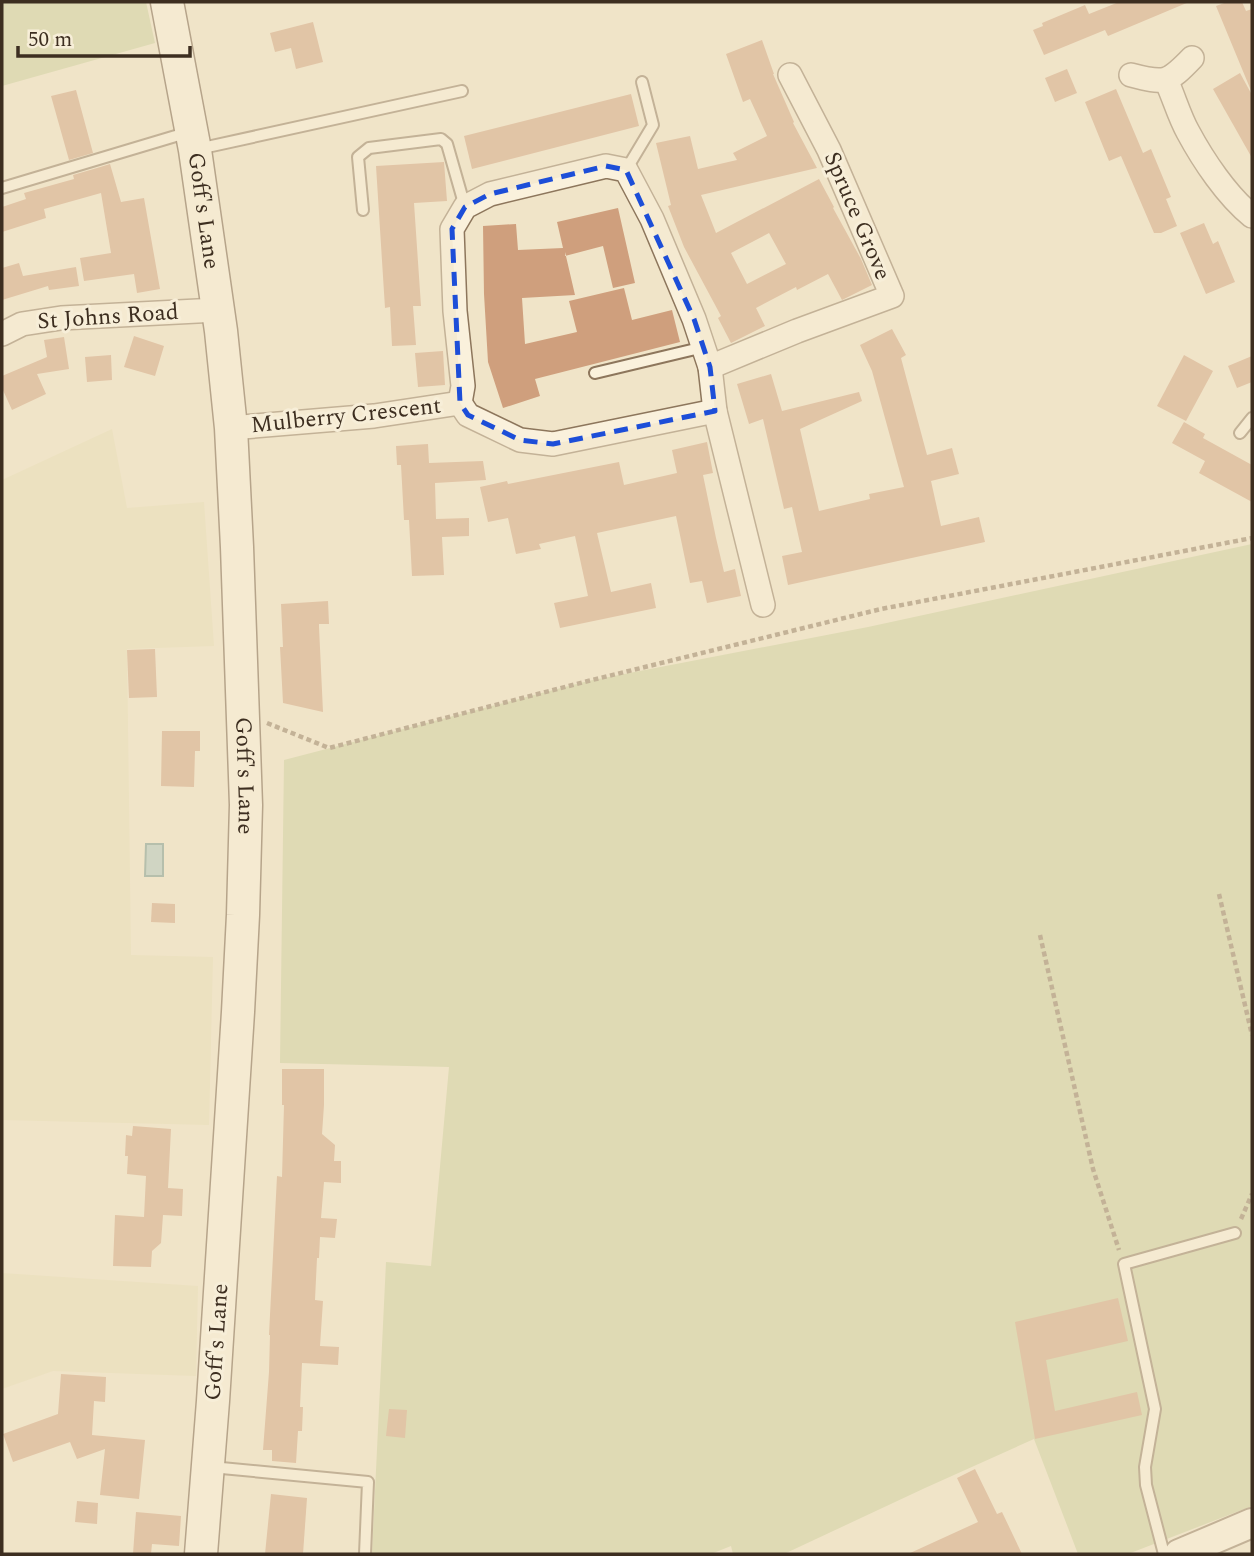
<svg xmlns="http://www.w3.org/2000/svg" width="1254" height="1556" font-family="Spectral,serif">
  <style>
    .farmland { fill: #e6deb5 }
    .green { fill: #c9cf9b }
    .water { fill: #a9c4bc; stroke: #6f938a; stroke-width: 2 }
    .building { fill: #cf9f7d; fill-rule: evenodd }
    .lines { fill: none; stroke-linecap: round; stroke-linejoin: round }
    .service-casing { stroke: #8d765c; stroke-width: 14 }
    .minor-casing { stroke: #8d765c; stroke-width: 26 }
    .tertiary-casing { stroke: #8d765c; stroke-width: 32 }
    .secondary-casing { stroke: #6f573f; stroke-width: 35 }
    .path { stroke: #8d765c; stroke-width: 4.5; stroke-dasharray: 5 3.5; stroke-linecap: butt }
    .service { stroke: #faf1dc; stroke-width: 10 }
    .minor { stroke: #faf1dc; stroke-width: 23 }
    .tertiary { stroke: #faf1dc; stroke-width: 28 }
    .secondary { stroke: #faf1dc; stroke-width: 32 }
    .marked { fill: none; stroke: #1d4ed8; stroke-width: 5; stroke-dasharray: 14 9; stroke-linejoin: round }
    .labels { text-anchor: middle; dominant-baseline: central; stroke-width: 6; stroke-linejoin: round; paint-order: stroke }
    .street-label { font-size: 23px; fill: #3d2e20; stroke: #f7eed8 }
  </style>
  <rect width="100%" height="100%" fill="#f0e4c8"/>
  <g class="farmland">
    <polygon points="112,429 127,508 204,502 214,646 127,649 131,955 213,957 209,1125 2,1120 2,480"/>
    <polygon points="2,1273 198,1286 196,1376 53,1371 2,1389"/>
  </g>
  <g class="green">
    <polygon points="2,2 146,2 155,43 2,86"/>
    <polygon points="1252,544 1252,1506 1128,1554 1078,1554 1034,1439 925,1488 784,1554 733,1554 731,1546 711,1554 372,1554 386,1262 431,1266 449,1067 280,1063 284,760 588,681 868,627"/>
  </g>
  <polygon class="water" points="146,844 163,844 163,876 145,876"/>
  <g class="building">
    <polygon points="1119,2 1189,2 1108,36 1105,30 1044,55 1033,30 1043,26 1042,23 1085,5 1089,14"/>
    <polygon points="1227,2 1242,2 1246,11 1252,9 1252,93 1216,6"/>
    <polygon points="313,22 323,62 296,69 291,48 275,52 270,33"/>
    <path d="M762,40L774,74H773L794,122L793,123L817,168L701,195L716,233L819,179L834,207L833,208L861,259L872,285L842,300L828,274L797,290L796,287L756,308L765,326L731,343L718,318L721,316L684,247L668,206L671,205L656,143L690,136L698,169L737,160L733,153L767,136L750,99L743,102L726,54ZM769,233L786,264L747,284L731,253Z"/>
    <polygon points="1067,69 1077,93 1055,102 1045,78"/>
    <polygon points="1240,73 1252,95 1252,158 1213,89"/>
    <polygon points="1116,89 1143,153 1151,149 1171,197 1166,199 1177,226 1161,233 1154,233 1121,156 1109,161 1085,102"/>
    <polygon points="76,90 93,153 69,160 51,96"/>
    <polygon points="631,94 639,126 472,169 464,136"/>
    <polygon points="444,162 447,201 414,203 421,306 413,306 416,345 392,346 390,307 385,308 376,166"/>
    <polygon points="110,164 121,202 144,198 160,289 137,293 134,274 84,281 80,258 111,253 101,193 44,209 46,218 2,232 2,207 26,199 24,193 74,179 73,175 97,168 98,172 97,168"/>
    <polygon points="618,208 635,283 613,288 603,246 565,256 565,252 575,295 522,298 525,344 577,332 569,301 624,288 632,320 672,310 680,342 535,379 540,396 503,408 488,362 484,294 483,226 516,224 518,250 563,248 557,222"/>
    <polygon points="1204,223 1213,244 1218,241 1235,282 1206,294 1180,233"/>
    <polygon points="19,263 23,276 76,267 79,286 49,290 48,286 2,300 2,268"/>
    <polygon points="892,329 906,355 901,358 927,455 952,448 959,474 931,481 941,526 979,517 985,542 788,585 782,556 802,552 792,507 784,509 763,419 749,424 737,384 771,374 782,411 859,392 862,401 800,429 819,511 870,499 869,494 904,487 872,371 860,345"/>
    <polygon points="134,336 164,346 155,376 124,367"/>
    <polygon points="64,337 69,369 37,374 46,394 12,410 2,388 2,376 47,357 44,340"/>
    <polygon points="443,351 445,385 418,387 415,353"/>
    <polygon points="111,355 112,380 87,382 85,357"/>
    <polygon points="1184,355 1213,371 1186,421 1157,406"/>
    <polygon points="1252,356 1252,382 1237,388 1228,366"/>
    <polygon points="1184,422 1205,434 1203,438 1252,465 1252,502 1199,473 1205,461 1172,443"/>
    <polygon points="707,442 713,473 703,475 716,538 724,572 735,569 741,596 707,603 702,581 690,583 676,516 597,533 611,592 651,583 656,608 560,628 554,603 588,596 575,536 539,544 541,549 516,554 508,518 488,522 480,487 507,481 508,484 619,462 624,485 677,473 672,450"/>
    <polygon points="428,444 429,463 483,461 486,480 435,483 436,519 469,518 469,536 442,537 444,575 412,576 409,520 404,520 401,465 397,465 396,446"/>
    <polygon points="328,601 329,624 319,624 319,627 323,712 283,703 280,647 283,647 281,604"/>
    <polygon points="155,649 157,697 129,698 127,650"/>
    <polygon points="162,731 200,731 200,751 195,751 194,787 161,786"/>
    <polygon points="152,903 175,904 175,923 151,922"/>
    <polygon points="282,1069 324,1069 324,1105 322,1134 335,1145 334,1161 341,1161 341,1183 324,1182 321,1218 337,1219 335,1238 320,1237 319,1258 317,1258 315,1300 323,1301 320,1346 339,1347 338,1365 302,1363 300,1407 303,1407 302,1431 298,1431 296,1463 272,1461 272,1450 263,1450 269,1372 270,1335 269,1335 277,1176 282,1177 284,1105 282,1105"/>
    <polygon points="133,1126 171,1129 168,1188 183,1189 182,1216 163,1215 161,1243 152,1251 151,1267 113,1266 115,1215 144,1217 146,1176 127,1174 128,1156 125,1156 126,1135 132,1136"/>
    <polygon points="1118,1298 1128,1341 1046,1360 1055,1411 1137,1392 1142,1415 1035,1439 1015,1322"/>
    <polygon points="61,1374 106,1377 105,1402 94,1401 92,1435 145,1440 139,1499 100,1495 105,1449 77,1459 70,1442 13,1462 3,1434 58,1414"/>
    <polygon points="389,1409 407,1410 405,1438 386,1436"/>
    <polygon points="975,1469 997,1514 1002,1512 1022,1554 908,1554 978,1522 957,1478"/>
    <polygon points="271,1494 307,1498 303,1554 265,1554"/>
    <polygon points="77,1501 98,1503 97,1524 75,1522"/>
    <polygon points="136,1512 181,1516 179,1546 152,1544 151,1554 133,1554"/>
  </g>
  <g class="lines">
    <g class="service-casing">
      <g id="service">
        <polyline points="198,149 462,91"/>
        <polyline points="626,170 653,125 642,82"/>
        <polyline points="2,188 189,132"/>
        <polyline points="363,210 358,157 369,148 441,139 447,144 465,207"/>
        <polyline points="595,373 704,347"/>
        <polyline points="1240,433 1252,418"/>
        <polyline points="211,1467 368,1482 365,1554"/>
        <polyline points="1164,1554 1146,1485 1145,1467 1155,1409 1124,1264 1235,1233"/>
      </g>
    </g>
    <g class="minor-casing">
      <g id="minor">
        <path d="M1131,75C1165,84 1168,83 1192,58"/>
        <path d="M1166,80C1174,97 1179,116 1188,132C1203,160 1227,196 1252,216"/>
        <polyline points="2,334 22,324 61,318 217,310"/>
        <polyline points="710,367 797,331 892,296 829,150 790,75"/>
        <polyline points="460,403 463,386 455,311 452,229 465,207 490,194 606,166 626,170 652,219 694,319 710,367 715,411"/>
        <polyline points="231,428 374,416 460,403 468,415 520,440 553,444 715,411 763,605"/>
      </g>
    </g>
    <g class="tertiary-casing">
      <polyline id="tertiary" points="1179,1554 1252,1523"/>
    </g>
    <g class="secondary-casing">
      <g id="secondary">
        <path id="s1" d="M167,2L195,150L221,331L231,428L237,547L246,805L243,915L238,1012L213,1401L201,1554"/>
      </g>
    </g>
    <g class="path">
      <polyline points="267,723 329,748 588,681 881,609 1252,538"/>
      <polyline points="1219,894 1252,1035"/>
      <polyline points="1040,935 1093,1169 1119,1250"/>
      <polyline points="1241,1219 1252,1194"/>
    </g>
    <use href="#service" class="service"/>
    <use href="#minor" class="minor"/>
    <use href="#tertiary" class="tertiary"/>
    <use href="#secondary" class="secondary"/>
  </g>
  <path d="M0 0H1254V1556H0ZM606,166L626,170L694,319L710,367L715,411L553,444L520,440L468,415L460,403L452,229L465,207L490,194Z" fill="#f0e4c8" fill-opacity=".55" fill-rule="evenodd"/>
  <path class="marked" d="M606,166L626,170L694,319L710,367L715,411L553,444L520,440L468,415L460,403L452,229L465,207L490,194Z"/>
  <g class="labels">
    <g class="street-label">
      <text stroke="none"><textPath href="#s1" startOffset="212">Goff's Lane</textPath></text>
      <text transform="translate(857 216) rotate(67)">Spruce Grove</text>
      <text transform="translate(108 317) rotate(-4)">St Johns Road</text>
      <text transform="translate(346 416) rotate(-6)">Mulberry Crescent</text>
      <text stroke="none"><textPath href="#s1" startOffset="779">Goff's Lane</textPath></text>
      <text transform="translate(217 1342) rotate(-86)">Goff's Lane</text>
    </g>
  </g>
  <rect width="1254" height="1556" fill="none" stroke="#3d2e20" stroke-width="7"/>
  <path d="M18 46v10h172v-10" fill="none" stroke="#3d2e20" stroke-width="3.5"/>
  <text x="28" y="46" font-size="21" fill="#3d2e20" stroke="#f7eed8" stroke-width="5" paint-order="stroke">50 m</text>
</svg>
